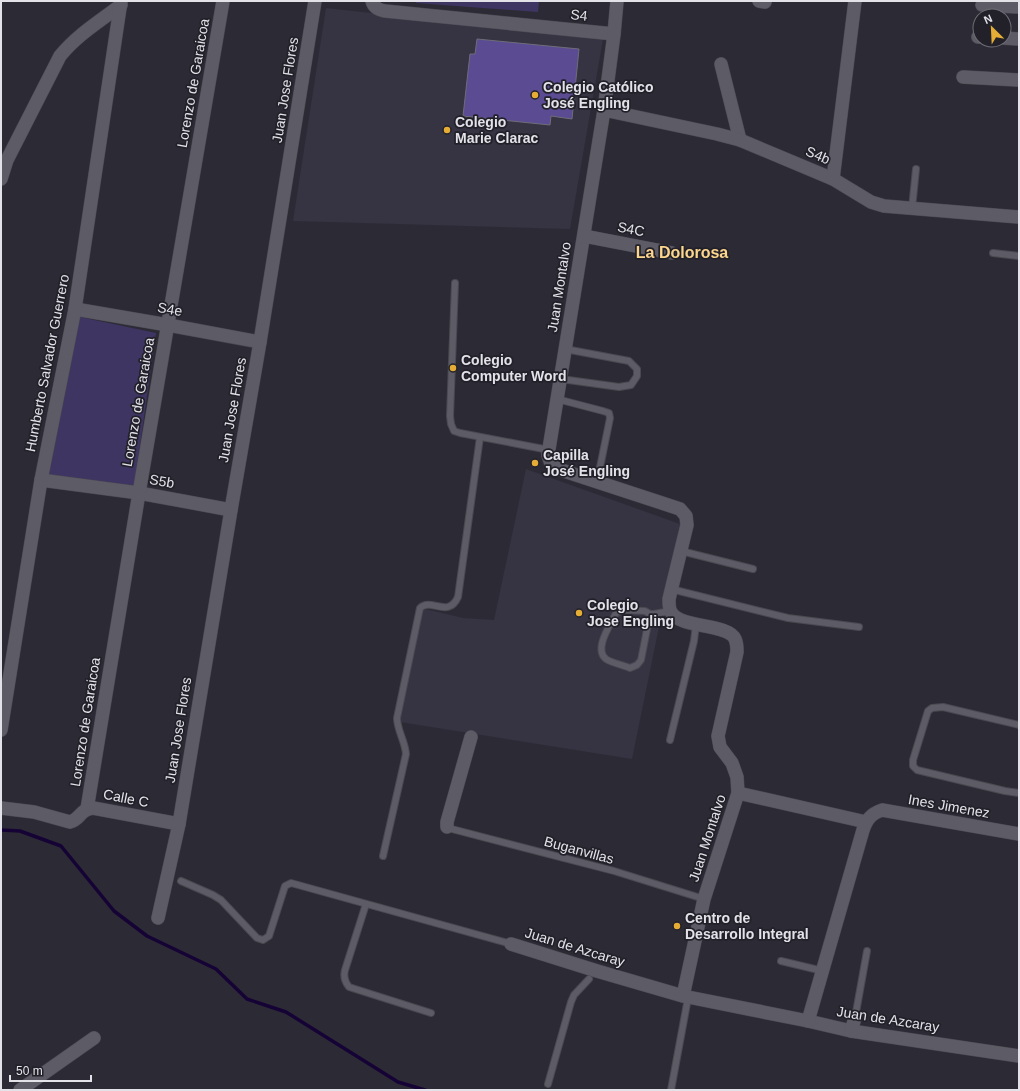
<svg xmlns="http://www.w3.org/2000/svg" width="1020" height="1091" font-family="Helvetica,sans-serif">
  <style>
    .built { fill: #363342 }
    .green { fill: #3f3563 }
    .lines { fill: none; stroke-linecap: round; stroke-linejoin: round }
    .stream { stroke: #160336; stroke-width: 3.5 }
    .building { fill: #5b4b93; stroke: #6f6d79 }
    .service-casing { stroke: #4a4951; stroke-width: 8 }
    .minor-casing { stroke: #4a4951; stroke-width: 14 }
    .service { stroke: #5d5b66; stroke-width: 6 }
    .minor { stroke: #5d5b66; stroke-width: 13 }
    .poi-dot { fill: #e5ad35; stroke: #22212a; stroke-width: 1.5 }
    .labels { text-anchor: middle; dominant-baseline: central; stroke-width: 3.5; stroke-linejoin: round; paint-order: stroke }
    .street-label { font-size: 14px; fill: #e3e2e9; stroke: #22212a }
    .poi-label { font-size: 14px; font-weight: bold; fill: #e3e2e9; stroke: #22212a; text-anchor: start }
    .quarter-label { font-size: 16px; font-weight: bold; fill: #fdd68e; stroke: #22212a }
  </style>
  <rect width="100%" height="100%" fill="#2c2b35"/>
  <g class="built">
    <polygon points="326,8 603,39 570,229 293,221"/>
    <polygon points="526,469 680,524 632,759 400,722 421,608 463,618 494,620"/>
  </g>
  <g class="green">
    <polygon points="416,1 539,1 538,12 416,3"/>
    <polygon points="80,317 156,333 134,487 47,476"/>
  </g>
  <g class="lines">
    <polyline class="stream" points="1,830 20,831 61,846 114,911 147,936 216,969 247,999 286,1012 398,1082 425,1090"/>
  </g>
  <polygon class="building" points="477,39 579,49 572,119 551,116 550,125 463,116 470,54 475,54"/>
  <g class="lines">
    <g class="service-casing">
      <g id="service">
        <polyline points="912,208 916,169"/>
        <polyline points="993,253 1019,256"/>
        <polyline points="455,283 450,416 451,424 454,431 460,433 549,450"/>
        <polyline points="561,379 619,387 631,385 637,376 637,369 629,361 565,349"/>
        <polyline points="557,399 603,411 609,413 610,418 597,482"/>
        <polyline points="681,551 753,569"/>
        <polyline points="671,589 788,618 859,627"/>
        <path d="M650,614L641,660L637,665L630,668C623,665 612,663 606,659C593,649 611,624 616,613L623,610L645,611L650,614H654L670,611"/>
        <polyline points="1019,725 943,707 932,708 928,711 913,760 913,766 917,770 1005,791 1019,793"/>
        <polyline points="670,740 694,641 696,624"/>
        <polyline points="447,827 448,828 614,871 704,899"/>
        <path d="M383,856L406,754C405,741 397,730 397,718L420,608C431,597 448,619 458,597L480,437"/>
        <polyline points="181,881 213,895 221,900 257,938 263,940 269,936 285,886 291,883 511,944"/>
        <path d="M366,904L345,970C343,977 345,982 349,987L431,1013"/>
        <polyline points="781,961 823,971"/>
        <polyline points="855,1018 867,951"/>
        <polyline points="548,1084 571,1002 574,995 589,979"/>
        <polyline points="671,1090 688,998"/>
      </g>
    </g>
    <g class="minor-casing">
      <g id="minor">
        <path d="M372,1C374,8 379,10 385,11L614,34"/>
        <path d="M617,1L614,34L604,110L548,455L551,464L558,469L680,509L686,516L687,525L669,599C669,603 669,609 671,612C680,629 728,623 735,639C737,643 737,648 737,652L718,736L720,747L732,763L737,777L738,793L704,899L683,996"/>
        <polyline points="759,1 765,2"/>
        <polyline points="982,5 1019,7"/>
        <polyline points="978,37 980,37"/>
        <polyline points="1004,38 1019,39"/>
        <polyline points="721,64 740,140"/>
        <polyline points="963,77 1019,80"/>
        <polyline points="604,110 717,134 740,140 833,179 871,202 884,206 1019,217"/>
        <path d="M1,179L7,160L60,56C77,35 100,21 121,5"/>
        <polyline points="833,179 855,1"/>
        <polyline points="584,236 672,253"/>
        <polyline points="75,309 168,325 260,342"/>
        <polyline points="41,480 139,493 231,510"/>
        <polyline points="1,730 41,480 75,309 121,1"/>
        <polyline points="738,793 866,822"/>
        <path d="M1,808L34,812L70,822C81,819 79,810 93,808L179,824"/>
        <polyline points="87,809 139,493 223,1"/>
        <polyline points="447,827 447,822 471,737"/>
        <polyline points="158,918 179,824 231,510 260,342 315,1"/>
        <polyline points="511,944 597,971 683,996 808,1021 851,1031 1019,1056"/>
        <path d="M808,1021L863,830C867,819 871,814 882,810L1019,834"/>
        <polyline points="851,1031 855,1018"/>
        <polyline points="20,1090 94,1038"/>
      </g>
    </g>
    <use href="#service" class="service"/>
    <use href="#minor" class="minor"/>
  </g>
  <g class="poi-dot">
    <circle cx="535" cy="95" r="4"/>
    <circle cx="447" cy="130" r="4"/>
    <circle cx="453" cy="368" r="4"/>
    <circle cx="535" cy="463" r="4"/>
    <circle cx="579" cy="613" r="4"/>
    <circle cx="677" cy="926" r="4"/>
  </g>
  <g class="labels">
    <g class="street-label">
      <text transform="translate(579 15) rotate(6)">S4</text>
      <text transform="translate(193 83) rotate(-80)">Lorenzo de Garaicoa</text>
      <text transform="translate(285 90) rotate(-81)">Juan Jose Flores</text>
      <text transform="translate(818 155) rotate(23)">S4b</text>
      <text transform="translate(631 229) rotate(11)">S4C</text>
      <text transform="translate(559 287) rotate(-81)">Juan Montalvo</text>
      <text transform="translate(170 309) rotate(10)">S4e</text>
      <text transform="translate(47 363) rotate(-79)">Humberto Salvador Guerrero</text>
      <text transform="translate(138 402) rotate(-80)">Lorenzo de Garaicoa</text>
      <text transform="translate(232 410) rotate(-80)">Juan Jose Flores</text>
      <text transform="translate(162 481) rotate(10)">S5b</text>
      <text transform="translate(85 722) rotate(-81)">Lorenzo de Garaicoa</text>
      <text transform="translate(178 730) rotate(-81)">Juan Jose Flores</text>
      <text transform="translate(126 798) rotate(11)">Calle C</text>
      <text transform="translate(949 806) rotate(10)">Ines Jimenez</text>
      <text transform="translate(707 838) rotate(-72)">Juan Montalvo</text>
      <text transform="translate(579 850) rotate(15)">Buganvillas</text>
      <text transform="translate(575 947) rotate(17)">Juan de Azcaray</text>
      <text transform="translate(888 1019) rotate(9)">Juan de Azcaray</text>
    </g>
    <g class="poi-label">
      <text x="543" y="87">Colegio Católico<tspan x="543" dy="16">José Engling</tspan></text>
      <text x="455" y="122">Colegio<tspan x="455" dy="16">Marie Clarac</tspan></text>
      <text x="461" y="360">Colegio<tspan x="461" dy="16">Computer Word</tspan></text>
      <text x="543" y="455">Capilla<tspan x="543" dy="16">José Engling</tspan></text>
      <text x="587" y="605">Colegio<tspan x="587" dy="16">Jose Engling</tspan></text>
      <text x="685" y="918">Centro de<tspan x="685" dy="16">Desarrollo Integral</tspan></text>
    </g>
    <g class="quarter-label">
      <text x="682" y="252">La Dolorosa</text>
    </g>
  </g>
  <rect width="1020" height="1091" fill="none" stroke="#e3e2e9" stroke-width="4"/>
  <g transform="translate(992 28) rotate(336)"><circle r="19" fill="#22212a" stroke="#6f6e76"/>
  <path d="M0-3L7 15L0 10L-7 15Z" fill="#e5ad35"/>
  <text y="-6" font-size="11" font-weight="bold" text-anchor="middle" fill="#e3e2e9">N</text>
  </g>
  <path d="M10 1075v6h81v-6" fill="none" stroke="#e3e2e9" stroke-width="2"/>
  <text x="16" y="1075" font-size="12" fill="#e3e2e9" stroke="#22212a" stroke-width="3" paint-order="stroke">50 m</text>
</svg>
